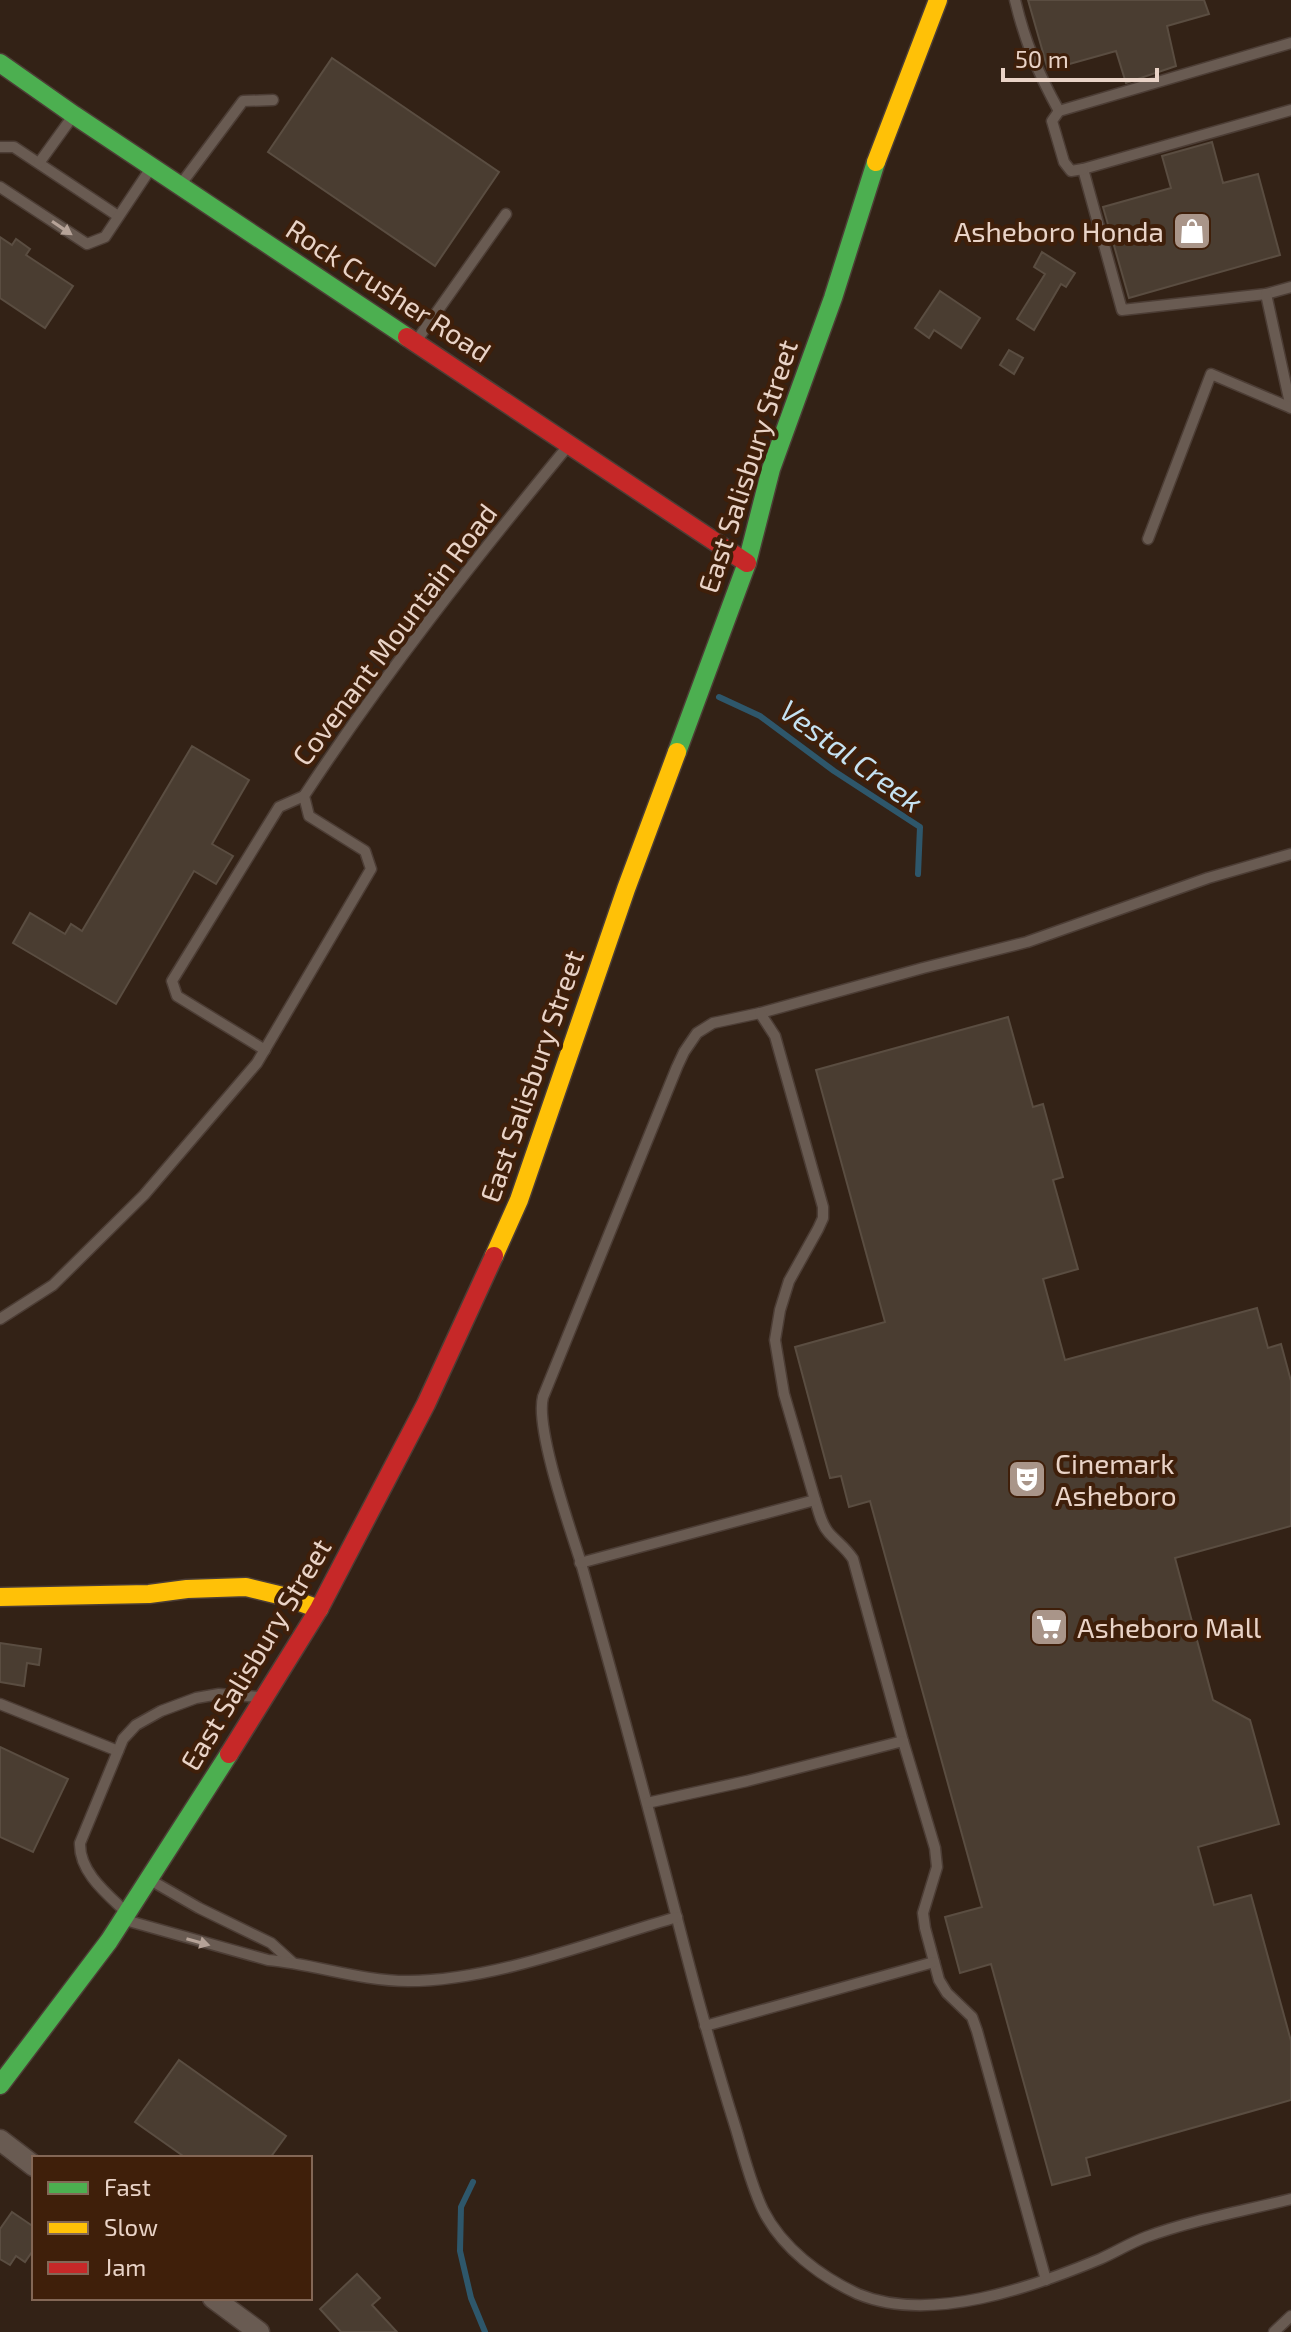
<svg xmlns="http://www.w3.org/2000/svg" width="1291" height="2332" font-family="'Exo 2',sans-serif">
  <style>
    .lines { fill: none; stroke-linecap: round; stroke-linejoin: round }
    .stream { stroke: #2e576b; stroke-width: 6 }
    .building { fill: #4a3d31; stroke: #5a4d41; stroke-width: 2 }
    .lane-casing { stroke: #4c3d35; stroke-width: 13 }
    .street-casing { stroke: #4c3d35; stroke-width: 23 }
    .fast-casing { stroke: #4c3d35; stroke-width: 21 }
    .slow-casing { stroke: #4c3d35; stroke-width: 21 }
    .jam-casing { stroke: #4c3d35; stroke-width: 21 }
    .lane { stroke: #695b52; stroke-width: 10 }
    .street { stroke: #695b52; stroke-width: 20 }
    .fast { stroke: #4caf50; stroke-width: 18 }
    .slow { stroke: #ffc107; stroke-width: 18 }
    .jam { stroke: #c62828; stroke-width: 18 }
    .oneway { fill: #b6a398 }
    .labels { text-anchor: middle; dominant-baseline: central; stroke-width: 8; stroke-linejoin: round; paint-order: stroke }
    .poi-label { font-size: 28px; fill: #e9d3c7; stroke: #3f1f0a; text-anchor: start }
    .street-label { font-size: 28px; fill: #e9d3c7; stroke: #3f1f0a }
    .water-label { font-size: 30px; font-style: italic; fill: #c5e2f2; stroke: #3f1f0a }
  </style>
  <rect width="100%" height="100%" fill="#332216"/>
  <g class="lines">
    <g class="stream">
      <polyline points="719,697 760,716 834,771 920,827 918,874"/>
      <polyline points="473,2182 461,2207 460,2251 471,2298 485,2332"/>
    </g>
  </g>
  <g class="building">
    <polygon points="1028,0 1204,0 1209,14 1167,26 1176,66 1126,83 1116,51 1048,70"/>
    <polygon points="332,58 499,172 435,266 268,152"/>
    <polygon points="1212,142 1223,183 1258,174 1280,255 1129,298 1103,207 1171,188 1162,156"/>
    <polygon points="0,237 12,245 16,239 30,249 26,255 73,286 45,328 0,298"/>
    <polygon points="1042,252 1075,273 1066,287 1061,284 1034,330 1017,319 1045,274 1034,267"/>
    <polygon points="940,291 980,318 961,348 934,330 929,338 915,328"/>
    <polygon points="1009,350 1023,358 1014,374 1000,365"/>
    <polygon points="192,746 249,780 212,844 233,856 216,884 194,871 116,1004 13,943 30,913 65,934 71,924 82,931"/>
    <polygon points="1008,1017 1033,1107 1043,1104 1063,1177 1053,1180 1078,1269 1043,1279 1065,1360 1257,1308 1268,1348 1281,1344 1291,1381 1291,1526 1175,1558 1213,1700 1250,1720 1279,1824 1198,1847 1214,1905 1251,1895 1291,2041 1291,2100 1086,2158 1090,2175 1052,2185 991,1964 960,1973 945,1917 982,1907 870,1501 849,1507 841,1476 830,1478 795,1347 885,1322 816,1070"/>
    <polygon points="0,1643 41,1649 39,1665 27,1663 24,1686 0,1682"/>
    <polygon points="0,1747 68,1779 33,1852 0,1837"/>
    <polygon points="179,2060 286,2136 270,2158 186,2158 135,2122"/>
    <polygon points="12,2212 34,2227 34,2249 25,2262 16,2256 10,2265 0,2259 0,2229"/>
    <polygon points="357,2274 380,2298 372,2305 397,2332 341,2332 320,2309"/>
  </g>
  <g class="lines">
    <g class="lane-casing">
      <g id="lane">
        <path d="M1015,0C1025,42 1038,73 1059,111"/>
        <polyline points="1291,110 1083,169 1122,310 1266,294 1291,287"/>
        <polyline points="0,147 14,147 118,216"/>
        <polyline points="39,163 73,116"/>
        <polyline points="1083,169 1071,171 1064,162 1052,121 1059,111 1291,43"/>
        <polyline points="181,184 243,101 273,100"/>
        <polyline points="0,187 87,244 105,237 151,168"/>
        <polyline points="1266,294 1291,408"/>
        <polyline points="417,340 506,214"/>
        <polyline points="1148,539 1211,374 1289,407"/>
        <path d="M1291,854L1208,878L1027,942L923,968L760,1013L713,1023L697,1033L684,1052L677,1067L543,1397C535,1428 570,1528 581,1563C618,1694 653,1825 687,1957C702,2015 718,2072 736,2129C744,2156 751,2185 763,2210C782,2248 821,2277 858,2294C930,2324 1033,2287 1100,2259C1116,2252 1130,2243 1146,2237C1192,2220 1243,2211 1291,2199"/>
        <polyline points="265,1050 177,996 172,981 279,807 304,796"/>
        <path d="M0,1319L53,1285L144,1195L257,1063L371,869L365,851L309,816L304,796C384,674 475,559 568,446"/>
        <path d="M815,1500C819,1512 821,1524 829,1533C837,1542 846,1548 853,1559L903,1741"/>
        <polyline points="580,1563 815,1500 784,1394 775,1340 780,1310 789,1281 818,1229 823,1218 823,1207 775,1036 760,1013"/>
        <polyline points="0,1704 118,1751"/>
        <polyline points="647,1803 747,1781 903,1741 935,1848 937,1867 923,1913 925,1928 939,1980 947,1993 972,2017 977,2031 1046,2280"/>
        <polyline points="152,1881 199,1908 271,1943 292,1962"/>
        <path d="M126,1912C107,1894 79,1872 80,1843L123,1739L136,1725L161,1711L196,1698L219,1694L259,1697"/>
        <path d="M125,1920L268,1960C315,1964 360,1981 408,1981C493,1981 594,1941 677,1917"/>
        <polyline points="705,2026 934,1962"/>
        <polyline points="1274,2332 1291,2316"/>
      </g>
    </g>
    <g class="street-casing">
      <g id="street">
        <polyline points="0,2140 34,2166"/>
        <polyline points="213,2298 259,2332"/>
      </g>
    </g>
    <g class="fast-casing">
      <g id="fast">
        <polyline points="0,63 74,115 407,337"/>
        <polyline points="677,752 747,563 771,469 833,298 876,162"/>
        <polyline points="0,2085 109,1941 229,1754"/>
      </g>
    </g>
    <g class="slow-casing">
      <g id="slow">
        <polyline points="876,162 938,0"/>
        <polyline points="494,1256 519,1200 626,889 677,752"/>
        <polyline points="0,1597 149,1594 187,1589 246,1587 283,1596 319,1609"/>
      </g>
    </g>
    <g class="jam-casing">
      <g id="jam">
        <polyline points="407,337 747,563"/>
        <polyline points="229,1754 319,1609 426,1404 494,1256"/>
      </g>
    </g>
    <use href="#lane" class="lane"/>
    <use href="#street" class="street"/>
    <use href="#fast" class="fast"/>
    <use href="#slow" class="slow"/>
    <use href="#jam" class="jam"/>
  </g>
  <defs><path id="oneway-solid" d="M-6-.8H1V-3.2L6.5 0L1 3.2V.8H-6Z" transform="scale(2)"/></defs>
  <g class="oneway">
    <use href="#oneway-solid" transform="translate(62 228) rotate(34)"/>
    <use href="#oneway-solid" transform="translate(198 1942) rotate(16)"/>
  </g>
  <defs>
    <g id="shop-square" transform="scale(2)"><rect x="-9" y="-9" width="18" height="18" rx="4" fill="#a99589" stroke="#3f1f0a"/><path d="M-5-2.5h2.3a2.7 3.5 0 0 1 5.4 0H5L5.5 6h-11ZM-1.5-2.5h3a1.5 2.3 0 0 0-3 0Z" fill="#fff"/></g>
    <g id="theatre-square" transform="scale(2)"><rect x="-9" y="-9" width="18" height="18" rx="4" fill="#a99589" stroke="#3f1f0a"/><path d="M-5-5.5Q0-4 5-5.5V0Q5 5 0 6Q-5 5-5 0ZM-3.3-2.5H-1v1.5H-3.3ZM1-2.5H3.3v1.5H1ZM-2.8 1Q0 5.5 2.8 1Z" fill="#fff"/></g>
    <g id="supermarket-square" transform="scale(2)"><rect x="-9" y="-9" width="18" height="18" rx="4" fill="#a99589" stroke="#3f1f0a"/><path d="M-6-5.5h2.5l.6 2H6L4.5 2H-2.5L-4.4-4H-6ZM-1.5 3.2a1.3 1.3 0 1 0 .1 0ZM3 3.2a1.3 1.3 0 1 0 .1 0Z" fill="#fff"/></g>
  </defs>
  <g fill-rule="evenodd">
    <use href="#shop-square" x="1192" y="231"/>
    <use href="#theatre-square" x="1027" y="1479"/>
    <use href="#supermarket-square" x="1049" y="1627"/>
  </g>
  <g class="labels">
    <g class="poi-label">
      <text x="1164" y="231" text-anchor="end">Asheboro Honda</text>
      <text x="1055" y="1463">Cinemark<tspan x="1055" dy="32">Asheboro</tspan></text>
      <text x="1077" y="1627">Asheboro Mall</text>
    </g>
    <g class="street-label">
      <text transform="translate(389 290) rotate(33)">Rock Crusher Road</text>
      <text transform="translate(747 466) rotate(-72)">East Salisbury Street</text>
      <text transform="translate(394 634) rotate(-53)">Covenant Mountain Road</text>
      <text transform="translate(531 1076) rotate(-71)">East Salisbury Street</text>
      <text transform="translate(255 1654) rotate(-59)">East Salisbury Street</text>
    </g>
    <g class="water-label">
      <text transform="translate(852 755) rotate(36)">Vestal Creek</text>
    </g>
  </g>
  <rect x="32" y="2156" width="280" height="144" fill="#3f1f0a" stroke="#836756" stroke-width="2"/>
  <rect x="48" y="2182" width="40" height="12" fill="#4caf50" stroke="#836756" stroke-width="2"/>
  <text x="104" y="2196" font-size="24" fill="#e9d3c7">Fast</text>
  <rect x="48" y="2222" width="40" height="12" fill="#ffc107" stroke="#836756" stroke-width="2"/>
  <text x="104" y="2236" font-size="24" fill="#e9d3c7">Slow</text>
  <rect x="48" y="2262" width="40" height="12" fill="#c62828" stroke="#836756" stroke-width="2"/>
  <text x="104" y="2276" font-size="24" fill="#e9d3c7">Jam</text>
  <path d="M1003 68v12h154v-12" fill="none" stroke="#e9d3c7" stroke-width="4"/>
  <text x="1015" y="68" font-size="24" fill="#e9d3c7" stroke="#3f1f0a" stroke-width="6" paint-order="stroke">50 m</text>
</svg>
